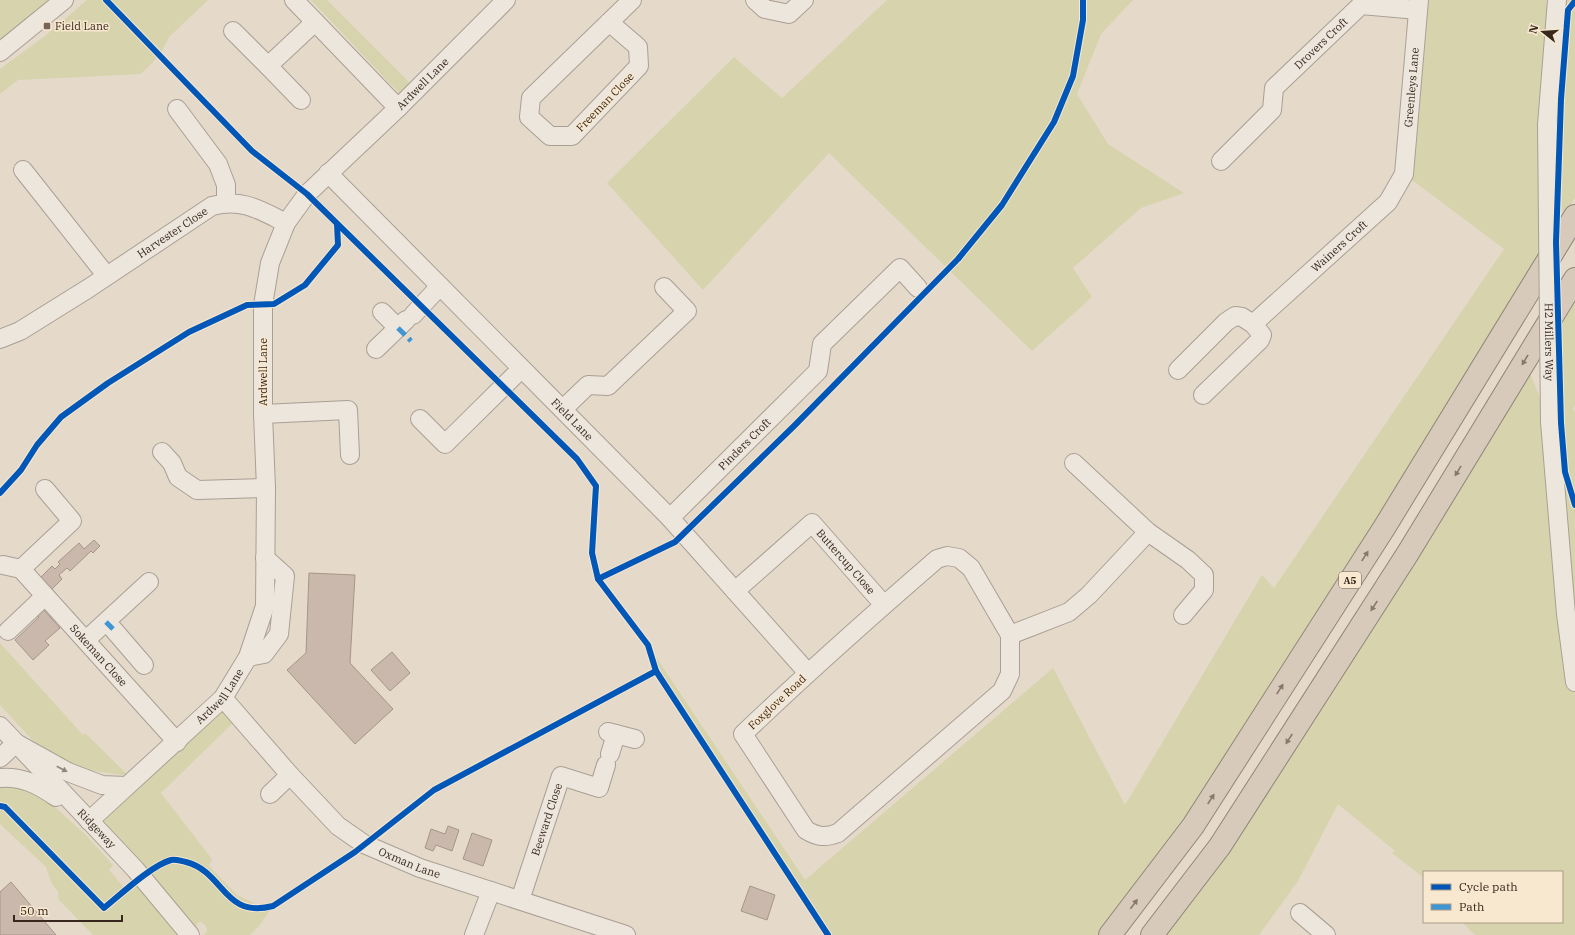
<svg xmlns="http://www.w3.org/2000/svg" width="1575" height="935" font-family="'IBM Plex Serif',serif">
  <style>
    .green { fill: #d7d3ac }
    .building { fill: #c9b8ab; stroke: #a5958a }
    .lines { fill: none; stroke-linecap: round; stroke-linejoin: round }
    .minor-casing { stroke: #aa9f94; stroke-width: 20 }
    .highway-casing { stroke: #8f857a; stroke-width: 24 }
    .minor { stroke: #ece6dd; stroke-width: 18 }
    .highway { stroke: #d8cabb; stroke-width: 22 }
    .minor-bridge-casing { stroke: #aa9f94; stroke-width: 20; stroke-linecap: butt }
    .minor-bridge { stroke: #ece6dd; stroke-width: 18 }
    .quiet { stroke: #3e96d4; stroke-width: 5; stroke-dasharray: 10 5; stroke-linecap: butt }
    .cycleway-casing { stroke: #f7e8cf; stroke-width: 8 }
    .cycleway { stroke: #0057b8; stroke-width: 6 }
    .oneway { fill: #88786c }
    .oneway2 { fill: #92867c }
    .poi-dot { fill: #756659; stroke: #f7e8cf; stroke-width: 1.5 }
    .labels { text-anchor: middle; dominant-baseline: central; stroke-width: 3; stroke-linejoin: round; paint-order: stroke }
    .shield { fill: #f7e8cf; stroke: #716152; stroke-width: 1 }
    .shield-label { font-size: 10px; font-weight: bold; fill: #38271c }
    .poi-label { font-size: 11px; fill: #38271c; stroke: #f7e8cf; text-anchor: start }
    .street-label { font-size: 11px; fill: #38271c; stroke: #f7e8cf }
  </style>
  <rect width="100%" height="100%" fill="#e5daca"/>
  <g class="green">
    <polygon points="0,0 50,0 0,39"/>
    <polygon points="87,0 208,0 169,37 160,55 141,74 18,80 0,94 0,69 45,36"/>
    <polygon points="311,0 327,0 411,84 401,95"/>
    <polygon points="887,0 1133,0 1101,34 1077,94 1108,144 1184,193 1141,208 1073,268 1092,297 1032,351 829,153 703,290 607,183 734,57 782,98"/>
    <polygon points="1419,0 1546,0 1553,53 1540,273 1110,935 828,935 656,671 648,645 805,880 1053,668 1125,805 1262,575 1274,588 1504,249 1404,174"/>
    <polygon points="1557,0 1575,0 1575,198 1562,219 1561,99 1568,11 1556,8"/>
    <polygon points="1575,280 1575,405 1573,409 1575,412 1575,935 1475,935 1462,922 1562,922 1562,872 1424,872 1424,878 1392,853 1395,851 1338,804 1298,881 1259,935 1152,935 1529,371 1550,422 1552,447 1561,423 1556,311"/>
    <polygon points="0,643 83,735 85,733 129,776 81,769 37,745 0,705"/>
    <polygon points="223,698 239,717 161,793 212,859 209,866 237,895 254,903 259,909 273,906 259,926 250,935 204,935 207,931 206,926 201,922 197,923 196,931 200,935 93,935 58,899 58,892 52,884 46,867 0,824 0,785 36,790 86,835 113,865 109,870 127,891 142,881 89,821"/>
  </g>
  <g class="building">
    <polygon points="94,540 100,546 93,553 91,551 70,571 67,568 59,575 62,579 51,590 40,578 52,566 55,569 60,564 58,562 79,543 84,549"/>
    <polygon points="309,573 355,575 350,663 393,709 355,744 287,670 306,653"/>
    <polygon points="42,608 60,628 45,641 49,645 33,660 15,640 39,617 36,614"/>
    <polygon points="392,652 410,673 390,691 371,670"/>
    <polygon points="448,826 459,830 452,851 436,845 433,851 425,848 431,829 445,834"/>
    <polygon points="472,833 492,840 483,866 463,859"/>
    <polygon points="11,882 56,935 0,935 0,892"/>
    <polygon points="750,886 775,895 767,920 741,911"/>
  </g>
  <g class="lines">
    <g class="minor-casing">
      <g id="minor">
        <polyline points="294,0 398,108"/>
        <polyline points="755,0 765,9 789,14 804,0"/>
        <polyline points="609,22 638,47 639,66 572,136 550,136 529,117 531,98 632,0"/>
        <polyline points="233,31 268,66 315,22"/>
        <polyline points="0,52 64,0"/>
        <polyline points="268,66 301,100"/>
        <polyline points="177,109 218,164 226,185 226,202"/>
        <polyline points="1547,125 1557,0"/>
        <path id="s1" d="M1221,161L1272,110L1274,88L1361,5L1418,10"/>
        <polyline points="23,170 106,275"/>
        <path id="s2" d="M328,173L670,518L808,673"/>
        <polyline points="382,312 398,328"/>
        <polyline points="413,315 440,286"/>
        <path id="s3" d="M0,339L20,331L89,288L212,206C242,198 260,210 286,223"/>
        <polyline points="376,349 406,320"/>
        <polyline points="1178,370 1226,322 1235,316 1242,317 1253,324"/>
        <path id="s4" d="M1203,395L1260,340L1262,335L1253,324L1388,202L1404,174L1419,0"/>
        <polyline points="563,409 588,385 608,386 687,311 664,287"/>
        <polyline points="263,414 348,410 350,455"/>
        <polyline points="420,419 445,444 521,369"/>
        <polyline points="1550,422 1566,614 1575,682"/>
        <polyline points="162,452 172,463 178,477 197,490 266,488"/>
        <polyline points="1074,463 1148,532 1188,560 1204,575 1204,590 1183,615"/>
        <path id="s5" d="M45,489L72,521L21,569L177,742"/>
        <path id="s6" d="M670,518L818,371L822,344L900,268L918,288"/>
        <path d="M947,556L959,558L971,568L1010,635V674L1002,691L838,833C825,838 818,837 806,830L743,734C806,674 871,616 937,559Z"/>
        <polyline points="3,565 21,569"/>
        <path id="s7" d="M735,591L812,523L884,605"/>
        <polyline points="113,629 144,665"/>
        <polyline points="8,631 45,596"/>
        <polyline points="1010,635 1069,612 1089,595 1148,532"/>
        <polyline points="86,640 149,582"/>
        <polyline points="248,657 264,654 279,634 285,576 265,558"/>
        <path id="s8" d="M223,698L290,775L338,826L364,844L420,868L626,935"/>
        <path id="s9" d="M0,726L135,869L190,935"/>
        <polyline points="608,732 635,739"/>
        <polyline points="610,754 616,734"/>
        <polyline points="0,758 16,743 68,772 102,785 126,786"/>
        <path d="M0,778C22,776 39,785 56,797"/>
        <polyline points="270,794 290,775"/>
        <path id="s10" d="M89,821L223,698L248,657L265,606L266,488L263,414V305L270,263L286,223L307,194L398,108L506,0"/>
        <path id="s11" d="M520,900L561,776L599,788L606,765"/>
        <polyline points="1300,913 1326,935"/>
        <polyline points="474,935 491,891"/>
      </g>
    </g>
    <g class="highway-casing">
      <g id="highway">
        <polyline points="1110,935 1193,826 1384,528 1575,216"/>
        <polyline points="1152,935 1220,846 1408,553 1575,279"/>
      </g>
    </g>
    <use href="#minor" class="minor"/>
    <use href="#highway" class="highway"/>
    <g class="minor-bridge-casing">
      <g id="minor-bridge">
        <path id="s12" d="M1547,125L1550,422"/>
      </g>
    </g>
    <use href="#minor-bridge" class="minor-bridge"/>
    <g class="quiet">
      <polyline points="398,328 411,341"/>
      <polyline points="106,622 113,629"/>
    </g>
    <g class="cycleway-casing">
      <g id="cycleway">
        <polyline points="106,0 252,151 307,194 577,459 596,486 592,553 598,579 648,645 656,671 828,935"/>
        <polyline points="1575,1 1568,10 1561,99 1556,242 1561,423 1565,472 1575,505"/>
        <polyline points="0,493 21,470 37,445 61,417 108,383 189,332 247,305 274,304 305,285 338,245 337,224"/>
        <polyline points="598,579 675,542 795,425 958,259 1002,205 1054,122 1073,76 1083,20 1083,0"/>
        <path d="M0,806L5,807L104,908C120,895 152,865 171,860C175,859 181,861 186,862C225,872 223,919 273,906L355,852L434,790L656,671"/>
      </g>
    </g>
    <use href="#cycleway" class="cycleway"/>
  </g>
  <defs><path id="oneway-solid" d="M-6-.8H1V-3.2L6.5 0L1 3.2V.8H-6Z"/></defs>
  <g class="oneway">
    <use href="#oneway-solid" transform="translate(1525 360) rotate(121)"/>
    <use href="#oneway-solid" transform="translate(1458 471) rotate(121)"/>
    <use href="#oneway-solid" transform="translate(1365 556) rotate(-57)"/>
    <use href="#oneway-solid" transform="translate(1374 606) rotate(123)"/>
    <use href="#oneway-solid" transform="translate(1280 689) rotate(-57)"/>
    <use href="#oneway-solid" transform="translate(1289 739) rotate(123)"/>
    <use href="#oneway-solid" transform="translate(1211 799) rotate(-57)"/>
    <use href="#oneway-solid" transform="translate(1134 904) rotate(-53)"/>
  </g>
  <use class="oneway2" href="#oneway-solid" transform="translate(62 769) rotate(28)"/>
  <rect class="poi-dot" x="43" y="22" width="8" height="8" rx="2"/>
  <g class="labels">
    <rect class="shield" x="1339" y="572" width="22" height="16" rx="3"/>
    <g class="shield-label">
      <text x="1350" y="580">A5</text>
    </g>
    <g class="poi-label">
      <text x="55" y="26">Field Lane</text>
    </g>
    <g class="street-label">
      <text stroke="none"><textPath href="#s1" startOffset="159">Drovers Croft</textPath></text>
      <text stroke="none"><textPath href="#s10" startOffset="866">Ardwell Lane</textPath></text>
      <text stroke="none"><textPath href="#s4" startOffset="400">Greenleys Lane</textPath></text>
      <text transform="translate(605 102) rotate(-46)">Freeman Close</text>
      <text stroke="none"><textPath href="#s3" startOffset="203">Harvester Close</textPath></text>
      <text stroke="none"><textPath href="#s4" startOffset="215">Wainers Croft</textPath></text>
      <text stroke="none"><textPath href="#s12" startOffset="217">H2 Millers Way</textPath></text>
      <text transform="translate(263 372) rotate(-90)">Ardwell Lane</text>
      <text stroke="none"><textPath href="#s2" startOffset="347">Field Lane</textPath></text>
      <text stroke="none"><textPath href="#s6" startOffset="105">Pinders Croft</textPath></text>
      <text stroke="none"><textPath href="#s7" startOffset="154">Buttercup Close</textPath></text>
      <text stroke="none"><textPath href="#s5" startOffset="228">Sokeman Close</textPath></text>
      <text stroke="none"><textPath href="#s10" startOffset="181">Ardwell Lane</textPath></text>
      <text transform="translate(777 702) rotate(-43)">Foxglove Road</text>
      <text stroke="none"><textPath href="#s11" startOffset="85">Beeward Close</textPath></text>
      <text stroke="none"><textPath href="#s9" startOffset="141">Ridgeway</textPath></text>
      <text stroke="none"><textPath href="#s8" startOffset="253">Oxman Lane</textPath></text>
    </g>
  </g>
  <rect x="1423" y="871" width="140" height="52" fill="#f7e8cf" stroke="#ab9b87"/>
  <rect x="1431" y="884" width="20" height="6" fill="#0057b8" stroke="#ab9b87"/>
  <text x="1459" y="891" font-size="12" fill="#38271c">Cycle path</text>
  <rect x="1431" y="904" width="20" height="6" fill="#3e96d4" stroke="#ab9b87"/>
  <text x="1459" y="911" font-size="12" fill="#38271c">Path</text>
  <g transform="translate(1543 32) rotate(287)" stroke="#f7e8cf" stroke-width="3" paint-order="stroke">
  <path d="M0-3L7 15L0 10L-7 15Z" fill="#38271c"/>
  <text y="-6" font-size="11" font-weight="bold" text-anchor="middle" fill="#38271c">N</text>
  </g>
  <path d="M14 915v6h108v-6" fill="none" stroke="#38271c" stroke-width="2"/>
  <text x="20" y="915" font-size="12" fill="#38271c" stroke="#f7e8cf" stroke-width="3" paint-order="stroke">50 m</text>
</svg>
